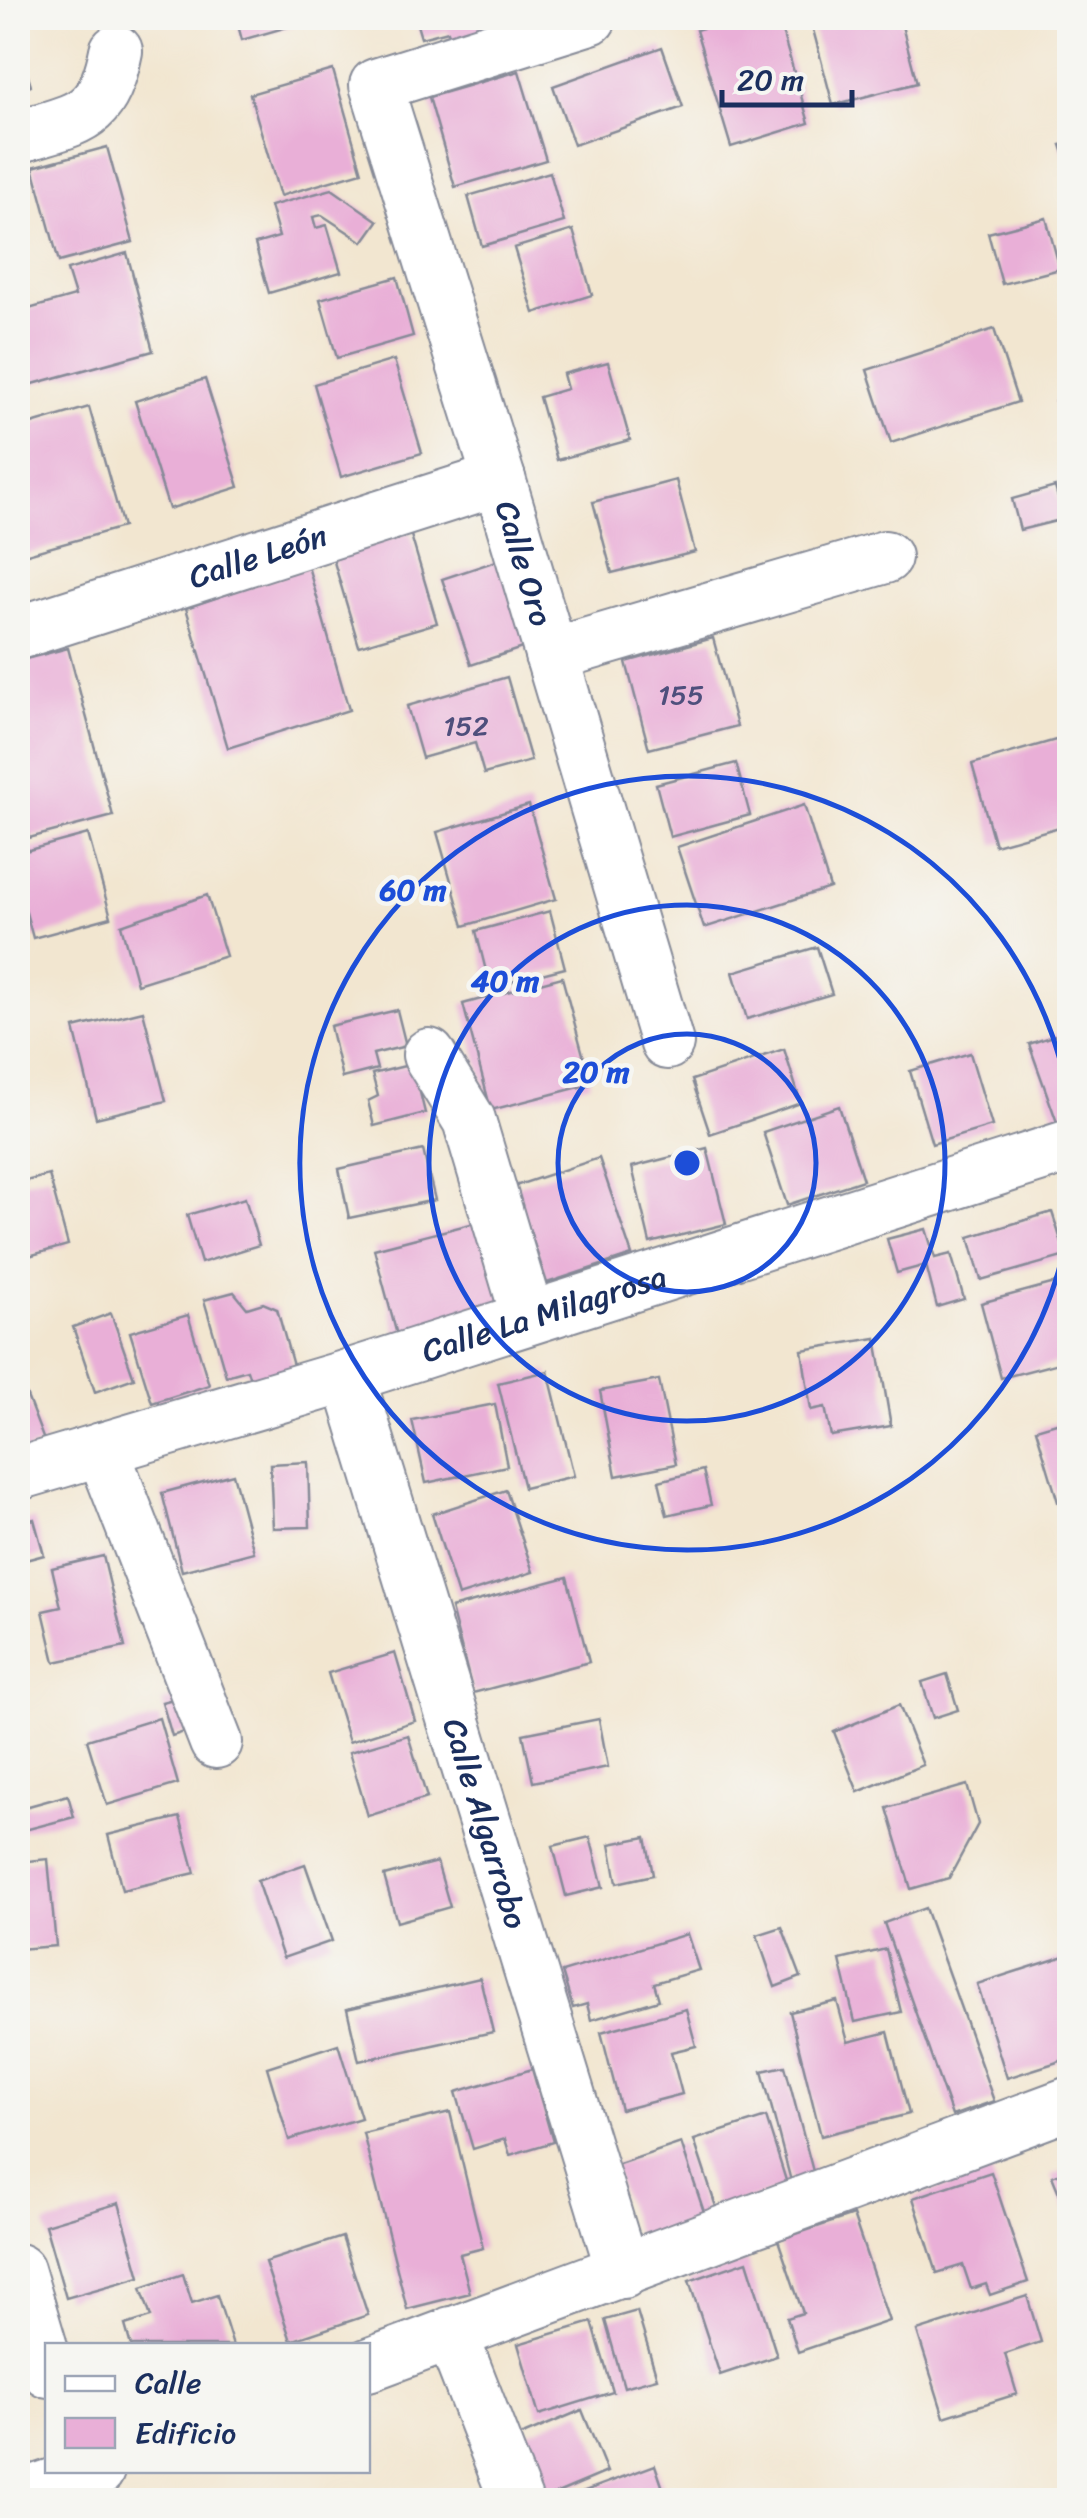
<svg xmlns="http://www.w3.org/2000/svg" width="1087" height="2518" font-family="Sriracha,sans-serif">
  <style>
    .building { fill: #e9afd7 }
    .lines { fill: none; stroke-linecap: round; stroke-linejoin: round }
    .minor-casing { stroke: #868a97; stroke-width: 56 }
    .minor { stroke: #fff; stroke-width: 52 }
    .ring { fill: none; stroke: #1d4ed8; stroke-width: 5 }
    .labels { text-anchor: middle; dominant-baseline: central; stroke-width: 9; stroke-linejoin: round; paint-order: stroke }
    .number-label { font-size: 28px; fill: #4e4f7c }
    .street-label { font-size: 32px; fill: #1b2f5e; stroke: #f6f6f2 }
    .centre { fill: #1d4ed8; stroke: #f6f6f2; stroke-width: 5 }
    .ring-label { font-size: 30px; text-anchor: middle; font-weight: bold; fill: #1d4ed8; stroke: #f6f6f2; stroke-width: 9; stroke-linejoin: round; paint-order: stroke }
  </style>
  <rect width="100%" height="100%" fill="#f6f6f2"/>
  <filter id="ink" filterUnits="userSpaceOnUse"><feTurbulence type="fractalNoise" baseFrequency=".01" numOctaves="2"/><feDisplacementMap in="SourceGraphic" scale="20" xChannelSelector="R" yChannelSelector="G"/><feConvolveMatrix kernelMatrix="1 2 1 2 8 2 1 2 1" color-interpolation-filters="sRGB"/></filter>
  <filter id="wash" filterUnits="userSpaceOnUse"><feTurbulence type="fractalNoise" baseFrequency=".0048" numOctaves="4" result="noise"/><feDisplacementMap in="SourceGraphic" scale="40" xChannelSelector="R" yChannelSelector="G"/><feGaussianBlur stdDeviation="2.25" result="paint"/><feColorMatrix in="noise" values="0 0 0 0 0 0 0 0 0 0 0 0 0 0 0 0 0 1.4 0 .05"/><feComposite in="paint" operator="in"/></filter>
  <g filter="url(#wash)">
    <rect width="100%" height="100%" fill="#f2e6d0"/>
    <g id="blocks">
      <g class="building">
        <polygon points="236,18 315,18 315,19 242,40"/>
        <polygon points="415,18 498,18 502,29 452,44 448,31 421,38"/>
        <polygon points="736,18 778,18 809,123 731,147 696,30"/>
        <polygon points="810,18 900,18 917,83 833,105"/>
        <rect x="1063" y="18" width="7" height="36"/>
        <polygon points="18,44 31,86 18,91"/>
        <polygon points="662,47 683,107 574,145 553,86"/>
        <polygon points="333,70 362,172 280,196 250,94"/>
        <polygon points="519,71 546,160 455,187 429,97"/>
        <polygon points="1070,143 1070,168 1069,168 1061,145"/>
        <polygon points="107,147 133,242 59,262 33,167"/>
        <polygon points="550,172 564,222 482,246 468,196"/>
        <polygon points="332,189 378,221 363,242 322,215 313,217 316,228 327,225 341,272 269,293 255,244 279,237 270,206"/>
        <polygon points="1046,218 1060,269 1002,284 988,233"/>
        <polygon points="573,230 592,295 534,313 514,248"/>
        <polygon points="127,253 153,351 18,388 18,312 75,296 67,270"/>
        <polygon points="397,277 413,336 337,358 320,299"/>
        <polygon points="994,329 1018,402 891,443 867,370"/>
        <polygon points="394,360 422,453 341,477 314,384"/>
        <polygon points="608,362 630,440 557,460 539,397 567,389 563,374"/>
        <polygon points="205,379 239,487 169,509 135,401"/>
        <polygon points="1070,399 1070,457 1068,458 1055,401"/>
        <polygon points="89,407 123,527 24,555 18,532 18,428"/>
        <polygon points="676,480 695,552 612,573 593,502"/>
        <polygon points="1055,487 1064,519 1020,530 1012,499"/>
        <polygon points="410,532 437,623 359,646 332,555"/>
        <polygon points="499,560 528,646 471,665 442,579"/>
        <polygon points="308,566 349,710 228,748 186,608"/>
        <polygon points="713,638 737,726 649,749 626,662"/>
        <polygon points="68,648 113,816 29,838 18,792 18,661"/>
        <polygon points="507,677 531,761 484,774 475,743 422,758 407,706"/>
        <polygon points="1070,736 1070,824 995,845 972,764"/>
        <polygon points="736,763 750,815 670,837 656,784"/>
        <polygon points="529,805 556,899 464,926 437,832"/>
        <polygon points="804,805 830,888 704,928 677,847"/>
        <polygon points="88,834 111,917 33,938 18,883 18,853"/>
        <polygon points="207,895 226,956 137,984 121,925"/>
        <polygon points="550,911 565,968 490,987 476,931"/>
        <polygon points="817,947 832,994 747,1019 733,972"/>
        <polygon points="562,977 591,1084 491,1110 463,1004"/>
        <polygon points="397,1010 406,1046 373,1054 377,1069 342,1078 330,1026"/>
        <polygon points="143,1011 166,1101 96,1118 74,1028"/>
        <polygon points="1070,1030 1070,1124 1059,1128 1029,1044"/>
        <polygon points="784,1049 801,1103 710,1134 692,1080"/>
        <polygon points="970,1053 992,1126 932,1144 910,1071"/>
        <polygon points="413,1064 425,1113 374,1126 368,1101 378,1096 372,1074"/>
        <polygon points="839,1106 863,1180 787,1205 763,1132"/>
        <polygon points="707,1148 726,1224 650,1243 632,1167"/>
        <polygon points="423,1150 435,1200 349,1218 339,1169"/>
        <polygon points="599,1158 632,1255 547,1283 515,1186"/>
        <polygon points="49,1175 68,1245 18,1259 18,1183"/>
        <polygon points="245,1198 259,1245 201,1263 187,1215"/>
        <polygon points="1052,1212 1066,1256 981,1280 969,1237"/>
        <polygon points="486,1220 508,1306 397,1335 374,1249"/>
        <polygon points="926,1229 935,1258 951,1254 964,1299 937,1307 926,1265 897,1273 887,1239"/>
        <polygon points="1070,1279 1070,1360 1001,1378 981,1303"/>
        <polygon points="234,1292 247,1308 263,1303 277,1309 297,1380 251,1382 247,1370 226,1376 204,1300"/>
        <polygon points="111,1313 134,1378 95,1392 73,1327"/>
        <polygon points="188,1315 209,1385 152,1403 130,1332"/>
        <polygon points="876,1338 891,1426 831,1436 825,1407 811,1410 802,1350"/>
        <polygon points="548,1371 574,1476 524,1488 498,1383"/>
        <polygon points="18,1373 45,1443 18,1454"/>
        <polygon points="659,1380 676,1464 616,1476 600,1391"/>
        <polygon points="495,1404 507,1466 426,1483 412,1420"/>
        <polygon points="1070,1419 1070,1499 1058,1502 1036,1429"/>
        <polygon points="308,1462 310,1527 273,1528 270,1464"/>
        <polygon points="703,1470 711,1505 667,1515 659,1481"/>
        <polygon points="233,1474 254,1552 182,1571 162,1493"/>
        <polygon points="506,1490 533,1572 458,1596 432,1514"/>
        <polygon points="34,1519 44,1555 18,1562 18,1523"/>
        <polygon points="103,1556 125,1647 55,1662 43,1611 61,1607 52,1568"/>
        <polygon points="567,1577 589,1662 473,1693 451,1608"/>
        <polygon points="395,1653 415,1721 349,1742 328,1673"/>
        <polygon points="947,1674 958,1710 933,1718 922,1682"/>
        <polygon points="181,1697 191,1730 172,1736 162,1702"/>
        <polygon points="899,1705 923,1765 858,1792 834,1732"/>
        <polygon points="159,1718 178,1784 107,1805 87,1740"/>
        <polygon points="599,1719 608,1767 533,1782 523,1734"/>
        <polygon points="408,1735 427,1798 368,1816 349,1752"/>
        <polygon points="967,1785 978,1824 949,1878 911,1889 887,1808"/>
        <polygon points="68,1795 74,1817 21,1831 18,1809"/>
        <polygon points="180,1817 195,1873 122,1890 108,1835"/>
        <polygon points="590,1837 603,1887 566,1896 553,1846"/>
        <polygon points="646,1837 653,1875 617,1883 610,1844"/>
        <polygon points="48,1859 56,1946 18,1949 18,1862"/>
        <polygon points="437,1862 450,1907 397,1922 384,1876"/>
        <polygon points="305,1864 332,1941 283,1958 257,1881"/>
        <polygon points="925,1908 994,2101 952,2116 884,1923"/>
        <polygon points="782,1927 801,1977 775,1987 757,1935"/>
        <polygon points="687,1934 699,1970 654,1983 659,2000 591,2020 587,2004 573,2008 562,1972"/>
        <polygon points="886,1949 901,2012 855,2022 840,1960"/>
        <polygon points="1068,1955 1070,2058 1007,2078 977,1984"/>
        <polygon points="480,1978 493,2032 359,2061 347,2009"/>
        <polygon points="837,2001 848,2042 888,2032 909,2114 821,2136 790,2012"/>
        <polygon points="686,2009 696,2046 671,2052 682,2094 621,2110 601,2032"/>
        <polygon points="338,2044 361,2118 289,2140 267,2067"/>
        <polygon points="785,2066 815,2179 792,2185 762,2071"/>
        <polygon points="532,2069 553,2142 510,2155 505,2139 473,2149 456,2092"/>
        <polygon points="450,2112 483,2248 460,2254 470,2293 407,2309 363,2133"/>
        <polygon points="766,2117 788,2187 717,2210 694,2140"/>
        <polygon points="681,2143 706,2218 639,2241 613,2166"/>
        <polygon points="1070,2169 1070,2217 1069,2217 1052,2176"/>
        <polygon points="991,2172 1028,2282 990,2295 986,2284 971,2289 963,2265 937,2273 913,2198"/>
        <polygon points="119,2203 140,2277 66,2298 45,2225"/>
        <polygon points="853,2215 889,2321 798,2352 787,2318 803,2313 778,2240"/>
        <polygon points="342,2237 368,2315 291,2341 265,2262"/>
        <polygon points="747,2261 777,2356 720,2375 689,2281"/>
        <polygon points="183,2274 192,2303 217,2295 233,2346 131,2346 125,2325 151,2317 141,2288"/>
        <polygon points="1027,2296 1041,2342 1005,2354 1017,2394 944,2417 917,2331"/>
        <polygon points="637,2311 657,2378 624,2387 605,2320"/>
        <polygon points="592,2322 613,2392 539,2415 518,2344"/>
        <polygon points="582,2410 607,2472 543,2499 518,2437"/>
        <polygon points="655,2465 667,2500 576,2500 574,2495"/>
      </g>
    </g>
  </g>
  <g filter="url(#ink)">
    <use href="#blocks" fill-opacity="0" stroke="#868a97" stroke-width="2.5"/>
    <g class="lines">
      <g class="minor-casing">
        <g id="minor">
          <path id="s1" d="M590,18L376,85L499,479L667,1043"/>
          <path d="M18,137C79,117 102,121 116,51"/>
          <path id="s2" d="M18,633L499,479"/>
          <polyline points="551,655 885,557"/>
          <polyline points="429,1055 469,1120 528,1318"/>
          <path id="s3" d="M348,1376L623,2272"/>
          <polyline points="102,1449 216,1742"/>
          <path id="s4" d="M18,1474L348,1376L1070,1146"/>
          <polyline points="18,2270 48,2371"/>
          <polyline points="451,2333 516,2500"/>
          <polyline points="368,2365 1070,2103"/>
          <polyline points="18,2497 98,2470"/>
        </g>
      </g>
      <use href="#minor" class="minor"/>
    </g>
  </g>
  <g class="ring">
    <circle cx="687" cy="1163" r="129"/>
    <circle cx="687" cy="1163" r="258"/>
    <path d="M1069 1224A387 387 0 1 1 1069 1102"/>
  </g>
  <g class="labels">
    <g class="number-label">
      <text x="681" y="694">155</text>
      <text x="466" y="725">152</text>
    </g>
    <g class="street-label">
      <text stroke="none"><textPath href="#s2" startOffset="252">Calle León</textPath></text>
      <text stroke="none"><textPath href="#s1" startOffset="725">Calle Oro</textPath></text>
      <text stroke="none"><textPath href="#s4" startOffset="550">Calle La Milagrosa</textPath></text>
      <text stroke="none"><textPath href="#s3" startOffset="468">Calle Algarrobo</textPath></text>
    </g>
  </g>
  <circle cx="687" cy="1163" r="15" class="centre"/>
  <g class="ring-label">
    <text x="413" y="900">60 m</text>
    <text x="505" y="991">40 m</text>
    <text x="596" y="1082">20 m</text>
  </g>
  <rect width="1087" height="2518" fill="none" stroke="#f6f6f2" stroke-width="60"/>
  <rect x="45" y="2343" width="325" height="130" fill="#f6f6f2" stroke="#9ea6b7" stroke-width="2.5"/>
  <rect x="65" y="2376" width="50" height="15" fill="#ffffff" stroke="#9ea6b7" stroke-width="2.5"/>
  <text x="135" y="2393" font-size="30" fill="#1b2f5e">Calle</text>
  <rect x="65" y="2418" width="50" height="30" fill="#e9afd7" stroke="#9ea6b7" stroke-width="2.5"/>
  <text x="135" y="2443" font-size="30" fill="#1b2f5e">Edificio</text>
  <path d="M722 90v15h130v-15" fill="none" stroke="#1b2f5e" stroke-width="5"/>
  <text x="737" y="90" font-size="30" fill="#1b2f5e" stroke="#f6f6f2" stroke-width="8" paint-order="stroke">20 m</text>
</svg>
